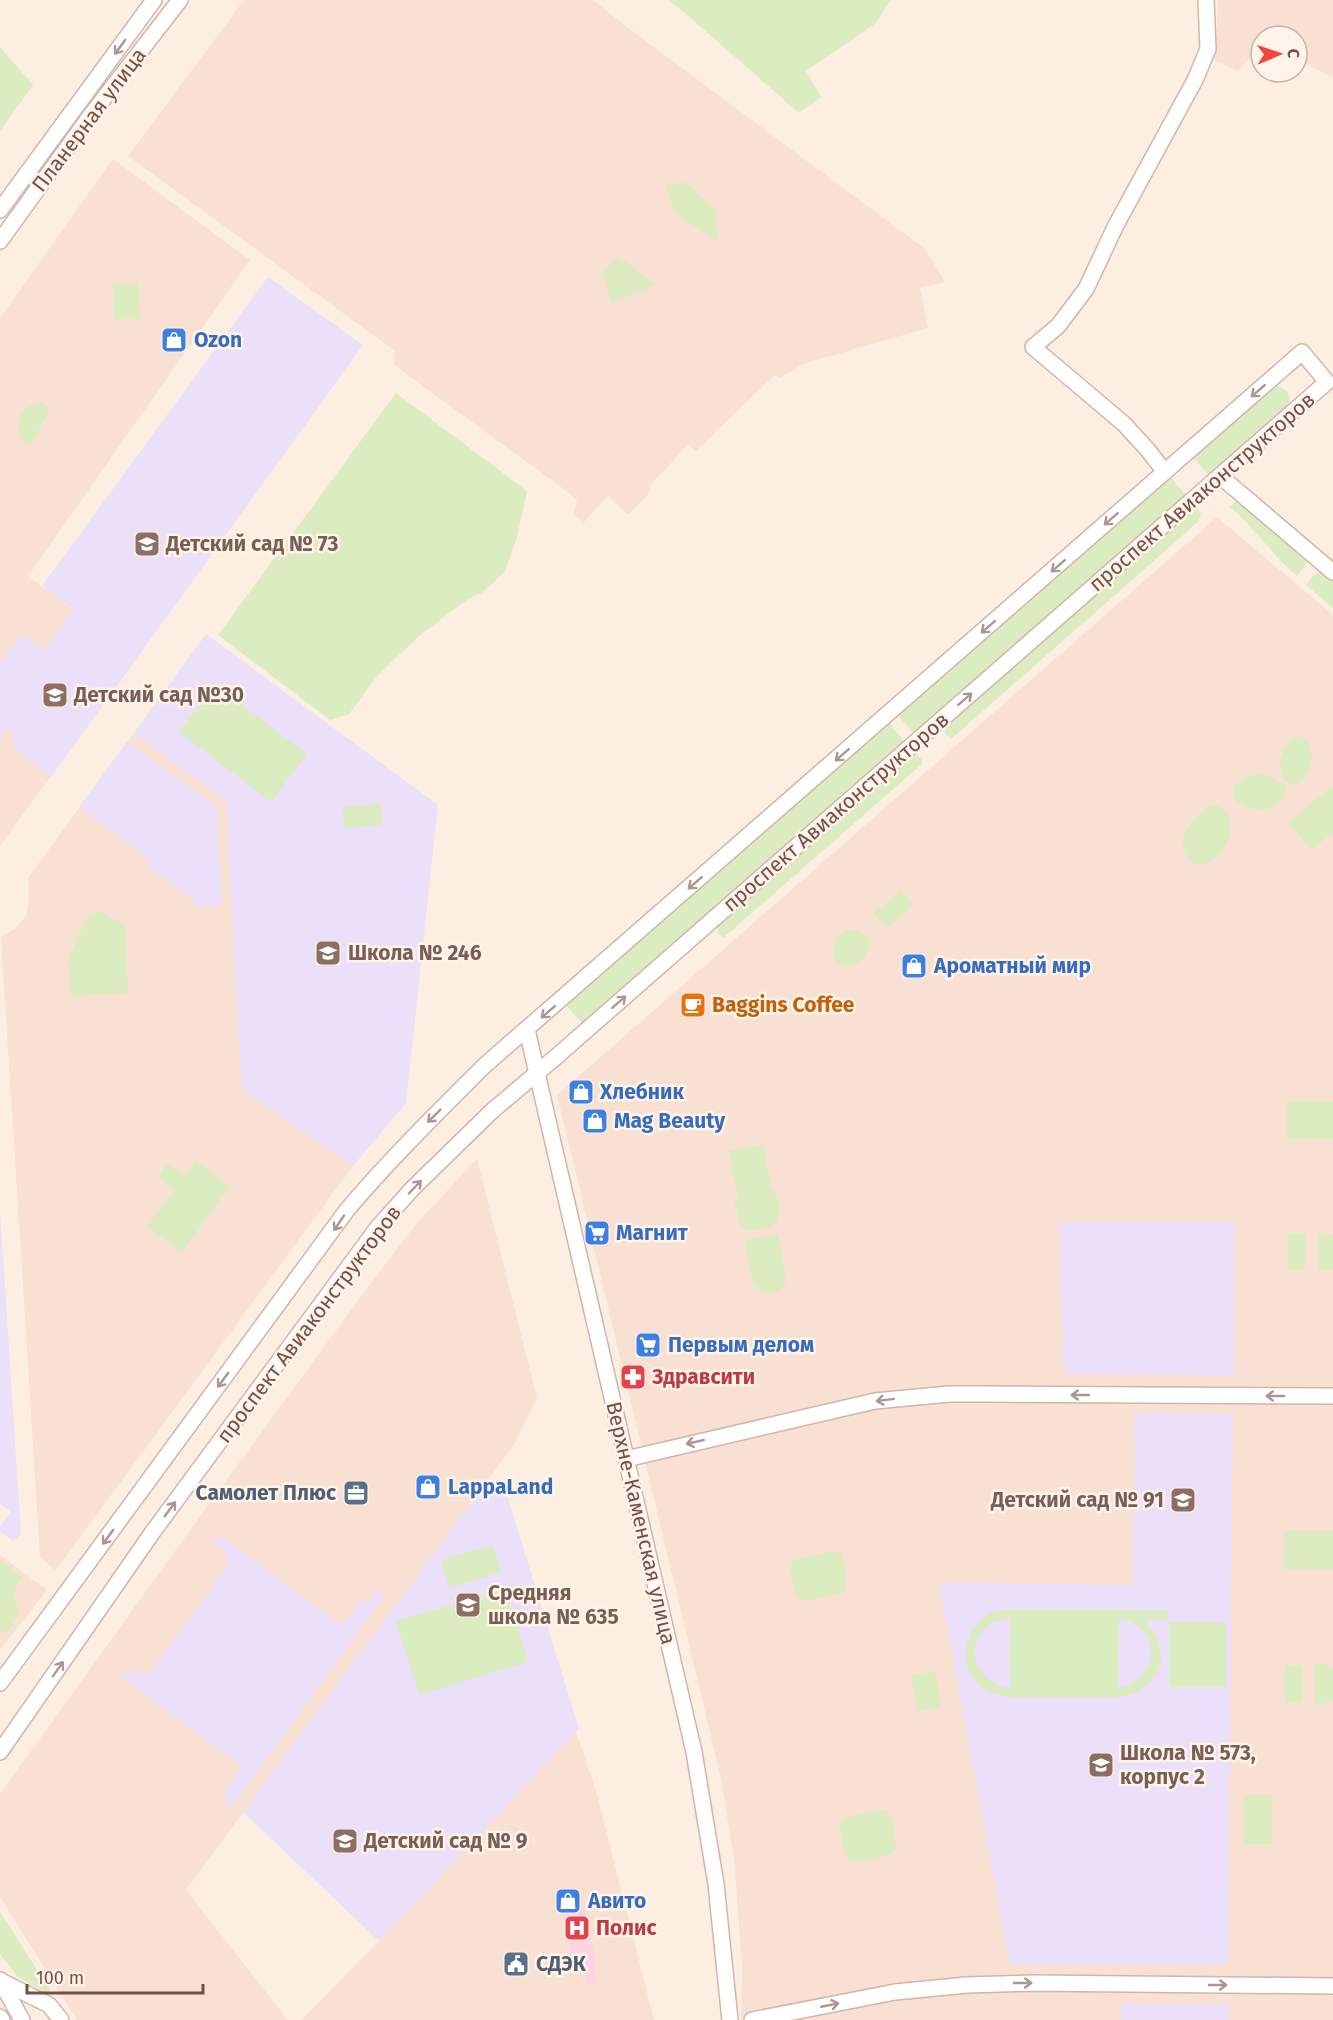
<svg xmlns="http://www.w3.org/2000/svg" width="1333" height="2020" font-family="'Fira Sans',sans-serif">
  <style>
    .residential { fill: #f8e1d3 }
    .education { fill: #ebdffa }
    .medical { fill: #fcd5e1 }
    .green { fill: #daecc0; fill-rule: evenodd }
    .lines { fill: none; stroke-linecap: round; stroke-linejoin: round }
    .minor-casing { stroke: #d1b5ab; stroke-width: 18 }
    .minor { stroke: #fff; stroke-width: 15 }
    .oneway { stroke: #ad9591 }
    .labels { text-anchor: middle; dominant-baseline: central; stroke-width: 5; stroke-linejoin: round; paint-order: stroke }
    .street-label { font-size: 21px; fill: #774f47; stroke: #fff3ea }
    .shop-label { font-size: 21px; font-weight: bold; fill: #366cbe; stroke: #fff3ea; text-anchor: start }
    .education-label { font-size: 21px; font-weight: bold; fill: #785e54; stroke: #fff3ea; text-anchor: start }
    .food-label { font-size: 21px; font-weight: bold; fill: #c56008; stroke: #fff3ea; text-anchor: start }
    .health-label { font-size: 21px; font-weight: bold; fill: #be3a42; stroke: #fff3ea; text-anchor: start }
    .service-label { font-size: 21px; font-weight: bold; fill: #4e5e75; stroke: #fff3ea; text-anchor: end }
  </style>
  <rect width="100%" height="100%" fill="#fdeee2"/>
  <g class="residential">
    <polygon points="244,0 593,0 631,30 925,249 945,282 920,288 928,328 803,364 779,378 775,375 696,451 688,445 652,483 649,494 628,515 608,496 584,522 573,515 577,500 565,490 394,365 395,351 128,156"/>
    <polygon points="1218,0 1333,0 1333,78 1297,59 1297,36 1261,36 1261,46 1238,71 1215,61"/>
    <polygon points="113,159 250,260 28,576 137,658 0,846 0,318"/>
    <polygon points="1217,517 1333,615 1333,2020 741,2020 742,1966 734,1859 721,1778 557,1095"/>
    <polygon points="134,733 226,801 242,1090 353,1166 56,1570 40,1558 1,937 16,928 26,916 29,899 28,878"/>
    <polygon points="477,1159 537,1398 513,1446 186,1890 288,2020 77,2020 0,1897 0,1794 214,1497 362,1295 416,1224"/>
    <polygon points="0,1555 47,1590 0,1650"/>
    <polygon points="576,1732 596,1790 654,2020 301,2020 379,1941"/>
  </g>
  <g class="education">
    <polygon points="268,277 363,345 51,777 16,750 9,727 2,736 0,733 0,664 22,635 44,650 74,610 42,586"/>
    <polygon points="206,634 438,805 406,1103 353,1166 242,1090 226,801 134,733"/>
    <polygon points="127,742 216,806 222,905 194,906 194,900 146,866 150,860 79,807"/>
    <polygon points="0,1210 21,1534 13,1541 0,1531 0,1527 11,1512 0,1504"/>
    <polygon points="1059,1222 1235,1222 1234,1376 1064,1374"/>
    <polygon points="1135,1413 1233,1414 1228,1964 1010,1964 939,1583 1133,1585"/>
    <polygon points="486,1483 504,1485 579,1729 379,1941 243,1812"/>
    <polygon points="220,1535 342,1626 362,1599 367,1603 376,1590 384,1596 232,1807 224,1802 229,1796 224,1792 242,1766 122,1678 128,1669 137,1675 141,1670 148,1676 230,1562 224,1558 227,1553 214,1543"/>
    <polygon points="1121,2003 1229,2004 1229,2020 1121,2020"/>
  </g>
  <polygon class="medical" points="584,1904 594,1954 595,1985 587,1985 586,1963 573,1963 562,1907"/>
  <g class="green">
    <polygon points="668,0 891,0 876,23 806,71 821,97 799,113 685,13"/>
    <polygon points="0,47 33,85 0,131"/>
    <polygon points="686,183 716,211 717,241 675,213 666,184"/>
    <polygon points="618,256 655,285 611,303 604,272"/>
    <polygon points="113,283 121,283 122,285 133,285 133,283 138,283 139,320 133,320 133,318 114,320"/>
    <path d="M1278,386C1288,390 1292,396 1288,407L1209,476L1193,457L1272,388Z"/>
    <polygon points="396,393 527,491 517,537 505,571 483,592 465,601 419,636 377,676 349,714 330,720 218,635"/>
    <path d="M38,403H44L50,409L33,440L27,444L23,443C15,427 17,408 38,403Z"/>
    <polygon points="1170,477 1186,495 914,734 898,715"/>
    <path d="M1240,498L1307,558L1305,566L1297,576C1272,555 1255,528 1230,507Z"/>
    <polygon points="1196,506 1201,514 1198,522 951,739 945,733 945,726"/>
    <polygon points="1322,572 1333,579 1333,608 1306,585 1314,575"/>
    <polygon points="215,684 307,754 271,802 179,732"/>
    <polygon points="889,723 905,742 583,1024 566,1005"/>
    <path d="M1299,736C1319,744 1314,783 1292,785L1282,777L1280,758L1289,740Z"/>
    <polygon points="915,752 922,760 922,764 723,938 718,932 717,926"/>
    <path d="M1258,774L1270,776L1285,785C1293,816 1228,818 1234,787C1240,779 1248,776 1258,774Z"/>
    <polygon points="1333,785 1333,832 1312,850 1289,823"/>
    <polygon points="381,804 382,825 344,828 343,807"/>
    <path d="M1214,805C1254,814 1213,883 1190,860C1171,841 1195,811 1214,805Z"/>
    <polygon points="901,890 913,905 887,928 874,913"/>
    <polygon points="99,911 125,925 128,993 71,996 69,957 89,914"/>
    <path d="M848,930C883,929 869,975 836,963L832,953L837,936Z"/>
    <rect x="1287" y="1101" width="46" height="38"/>
    <path d="M763,1144L772,1190H775C778,1204 785,1224 765,1228C758,1230 752,1231 745,1230L739,1223L734,1198L738,1196L729,1151Z"/>
    <polygon points="195,1161 230,1186 182,1252 147,1227 174,1189 158,1177 167,1164 184,1176"/>
    <polygon points="1319,1232 1333,1235 1333,1269 1319,1271"/>
    <rect x="1288" y="1233" width="17" height="36"/>
    <path d="M778,1234L786,1281C782,1292 772,1294 762,1292L753,1283L745,1240Z"/>
    <rect x="1284" y="1531" width="49" height="38"/>
    <polygon points="492,1545 501,1572 450,1588 441,1560"/>
    <path d="M832,1551L841,1554C845,1565 850,1582 844,1592L806,1601L797,1598L790,1569L793,1560Z"/>
    <path d="M0,1560L22,1577C13,1590 13,1600 19,1614L7,1633H2L0,1627Z"/>
    <polygon points="506,1589 528,1662 419,1695 396,1621"/>
    <path d="M1009,1609L1168,1610V1619L1145,1620C1173,1653 1164,1687 1121,1697H1008C997,1695 987,1692 978,1684C956,1664 965,1627 990,1613C996,1611 1003,1610 1009,1609ZM1010,1618V1687L1009,1688C963,1680 963,1623 1010,1618ZM1119,1619C1162,1624 1162,1677 1119,1688Z"/>
    <rect x="1169" y="1622" width="57" height="65"/>
    <polygon points="1315,1664 1323,1664 1333,1668 1333,1700 1322,1704 1315,1704"/>
    <rect x="1285" y="1665" width="18" height="38"/>
    <polygon points="935,1671 941,1707 918,1712 911,1675"/>
    <rect x="1244" y="1795" width="28" height="49"/>
    <path d="M881,1810L886,1811L892,1818L896,1849C888,1859 858,1865 847,1858L839,1828L842,1819Z"/>
    <polygon points="0,1912 50,1990 47,1994 17,1976 0,1954"/>
  </g>
  <g class="lines">
    <g class="minor-casing">
      <g id="minor">
        <polyline points="0,210 154,0"/>
        <polyline points="0,241 91,115 180,0"/>
        <polyline points="1165,472 1147,449 1124,424 1033,347 1058,326 1086,289 1116,225 1195,80 1208,49 1206,0"/>
        <polyline points="1220,476 1333,572"/>
        <polyline points="527,1030 694,1752 716,1884 730,2020"/>
        <polyline points="626,1459 875,1401 949,1394 985,1394 1333,1396"/>
        <path d="M0,1683L347,1210C390,1159 437,1113 484,1066L1302,352L1327,382L557,1056L492,1111L413,1188L378,1227L152,1533L0,1752"/>
        <polyline points="0,1980 22,2020"/>
        <polyline points="1,1981 49,2005 61,2020"/>
        <polyline points="0,2017 2,2020"/>
        <polyline points="752,2020 895,1992 967,1985 1033,1983 1333,1986"/>
      </g>
    </g>
    <use href="#minor" class="minor"/>
  </g>
  <defs><path id="oneway-shaft" d="M-6 0H5M1.5-3L5.5 0L1.5 3" fill="none" stroke-width="1.6" stroke-linecap="round" stroke-linejoin="round" transform="scale(1.5)"/></defs>
  <g class="oneway">
    <use href="#oneway-shaft" transform="translate(120 47) rotate(126)"/>
    <use href="#oneway-shaft" transform="translate(1258 391) rotate(139)"/>
    <use href="#oneway-shaft" transform="translate(1111 519) rotate(139)"/>
    <use href="#oneway-shaft" transform="translate(1058 566) rotate(139)"/>
    <use href="#oneway-shaft" transform="translate(988 627) rotate(139)"/>
    <use href="#oneway-shaft" transform="translate(965 699) rotate(-41)"/>
    <use href="#oneway-shaft" transform="translate(842 755) rotate(139)"/>
    <use href="#oneway-shaft" transform="translate(695 883) rotate(139)"/>
    <use href="#oneway-shaft" transform="translate(619 1002) rotate(-41)"/>
    <use href="#oneway-shaft" transform="translate(548 1012) rotate(139)"/>
    <use href="#oneway-shaft" transform="translate(434 1116) rotate(135)"/>
    <use href="#oneway-shaft" transform="translate(415 1187) rotate(-46)"/>
    <use href="#oneway-shaft" transform="translate(339 1223) rotate(124)"/>
    <use href="#oneway-shaft" transform="translate(223 1380) rotate(126)"/>
    <use href="#oneway-shaft" transform="translate(1080 1395) rotate(-180)"/>
    <use href="#oneway-shaft" transform="translate(1275 1396) rotate(-180)"/>
    <use href="#oneway-shaft" transform="translate(885 1400) rotate(173)"/>
    <use href="#oneway-shaft" transform="translate(695 1442) rotate(167)"/>
    <use href="#oneway-shaft" transform="translate(170 1509) rotate(-54)"/>
    <use href="#oneway-shaft" transform="translate(108 1537) rotate(126)"/>
    <use href="#oneway-shaft" transform="translate(58 1669) rotate(-55)"/>
    <use href="#oneway-shaft" transform="translate(1023 1983)"/>
    <use href="#oneway-shaft" transform="translate(1218 1985)"/>
    <use href="#oneway-shaft" transform="translate(830 2005) rotate(-11)"/>
  </g>
  <defs>
    <g id="shop-square" transform="scale(1.35)"><rect x="-9" y="-9" width="18" height="18" rx="4" fill="#3f7fe0" stroke="#fff3ea"/><path d="M-5-2.5h2.3a2.7 3.5 0 0 1 5.4 0H5L5.5 6h-11ZM-1.5-2.5h3a1.5 2.3 0 0 0-3 0Z" fill="#fff"/></g>
    <g id="school-square" transform="scale(1.35)"><rect x="-9" y="-9" width="18" height="18" rx="4" fill="#8d6e63" stroke="#fff3ea"/><path d="M0-5L7-2L0 1L-7-2ZM-4 1L0 2.5L4 1V4Q0 6-4 4Z" fill="#fff"/></g>
    <g id="cafe-square" transform="scale(1.35)"><rect x="-9" y="-9" width="18" height="18" rx="4" fill="#e8710a" stroke="#fff3ea"/><path d="M-5.5-4.5H6V0H3Q3 3.5 0 3.5H-2.5Q-5.5 3.5-5.5 0ZM3-3.2v2h1.7v-2ZM-6 4.5H4V6H-6Z" fill="#fff"/></g>
    <g id="supermarket-square" transform="scale(1.35)"><rect x="-9" y="-9" width="18" height="18" rx="4" fill="#3f7fe0" stroke="#fff3ea"/><path d="M-6-5.5h2.5l.6 2H6L4.5 2H-2.5L-4.4-4H-6ZM-1.5 3.2a1.3 1.3 0 1 0 .1 0ZM3 3.2a1.3 1.3 0 1 0 .1 0Z" fill="#fff"/></g>
    <g id="pharmacy-square" transform="scale(1.35)"><rect x="-9" y="-9" width="18" height="18" rx="4" fill="#e0444e" stroke="#fff3ea"/><path d="M-2-6h4v4h4v4h-4v4h-4v-4h-4v-4h4Z" fill="#fff"/></g>
    <g id="office-square" transform="scale(1.35)"><rect x="-9" y="-9" width="18" height="18" rx="4" fill="#5c6f8a" stroke="#fff3ea"/><path d="M-6-3h4V-5.5h4V-3h4V5H-6ZM-1-4.5V-3h2v-1.5ZM-6 0V1H6V0Z" fill="#fff"/></g>
    <g id="hospital-square" transform="scale(1.35)"><rect x="-9" y="-9" width="18" height="18" rx="4" fill="#e0444e" stroke="#fff3ea"/><path d="M-5-5h3v3.5h4V-5h3V5h-3V1.5h-4V5h-3Z" fill="#fff"/></g>
    <g id="civic-square" transform="scale(1.35)"><rect x="-9" y="-9" width="18" height="18" rx="4" fill="#5c6f8a" stroke="#fff3ea"/><path d="M-.6-6.5H3V-4.5H.6V-3L4-1V1h2V6H-6V1h2V-1L-.6-3ZM-1.2 2.5V6h2.4V2.5Z" fill="#fff"/></g>
  </defs>
  <g fill-rule="evenodd">
    <use href="#shop-square" x="174" y="340"/>
    <use href="#school-square" x="147" y="544"/>
    <use href="#school-square" x="55" y="695"/>
    <use href="#school-square" x="328" y="953"/>
    <use href="#shop-square" x="914" y="966"/>
    <use href="#cafe-square" x="693" y="1005"/>
    <use href="#shop-square" x="581" y="1092"/>
    <use href="#shop-square" x="595" y="1121"/>
    <use href="#supermarket-square" x="597" y="1233"/>
    <use href="#supermarket-square" x="648" y="1345"/>
    <use href="#pharmacy-square" x="633" y="1377"/>
    <use href="#shop-square" x="428" y="1487"/>
    <use href="#office-square" x="356" y="1493"/>
    <use href="#school-square" x="1183" y="1500"/>
    <use href="#school-square" x="468" y="1605"/>
    <use href="#school-square" x="1101" y="1765"/>
    <use href="#school-square" x="345" y="1841"/>
    <use href="#shop-square" x="568" y="1901"/>
    <use href="#hospital-square" x="577" y="1928"/>
    <use href="#civic-square" x="516" y="1964"/>
  </g>
  <g class="labels">
    <g class="street-label">
      <text transform="translate(89 120) rotate(-53)">Планерная улица</text>
      <text transform="translate(1202 492) rotate(-41)">проспект Авиаконструкторов</text>
      <text transform="translate(836 812) rotate(-41)">проспект Авиаконструкторов</text>
      <text transform="translate(309 1324) rotate(-53)">проспект Авиаконструкторов</text>
      <text transform="translate(641 1523) rotate(77)">Верхне-Каменская улица</text>
    </g>
    <g class="shop-label">
      <text x="194" y="340">Ozon</text>
      <text x="934" y="966">Ароматный мир</text>
      <text x="600" y="1092">Хлебник</text>
      <text x="614" y="1121">Mag Beauty</text>
      <text x="616" y="1233">Магнит</text>
      <text x="668" y="1345">Первым делом</text>
      <text x="448" y="1487">LappaLand</text>
      <text x="588" y="1901">Авито</text>
    </g>
    <g class="education-label">
      <text x="166" y="544">Детский сад № 73</text>
      <text x="74" y="695">Детский сад №30</text>
      <text x="348" y="953">Школа № 246</text>
      <text x="1164" y="1500" text-anchor="end">Детский сад № 91</text>
      <text x="488" y="1593">Средняя<tspan x="488" dy="24">школа № 635</tspan></text>
      <text x="1120" y="1753">Школа № 573,<tspan x="1120" dy="24">корпус 2</tspan></text>
      <text x="364" y="1841">Детский сад № 9</text>
    </g>
    <g class="food-label">
      <text x="712" y="1005">Baggins Coffee</text>
    </g>
    <g class="health-label">
      <text x="652" y="1377">Здравсити</text>
      <text x="596" y="1928">Полис</text>
    </g>
    <g class="service-label">
      <text x="336" y="1493">Самолет Плюс</text>
      <text x="536" y="1964" text-anchor="start">СДЭК</text>
    </g>
  </g>
  <g transform="translate(1279 54) rotate(88)"><circle r="28" fill="#fff3ea" stroke="#c9b1a9" stroke-width="1.5"/>
  <path d="M0-4.5L10 22L0 15L-10 22Z" fill="#ef4740"/>
  <text y="-9" font-size="16" font-weight="bold" text-anchor="middle" fill="#774f47">С</text>
  </g>
  <path d="M27 1984v9h176v-9" fill="none" stroke="#774f47" stroke-width="3"/>
  <text x="36" y="1984" font-size="18" fill="#774f47" stroke="#fff3ea" stroke-width="4.5" paint-order="stroke">100 m</text>
</svg>
